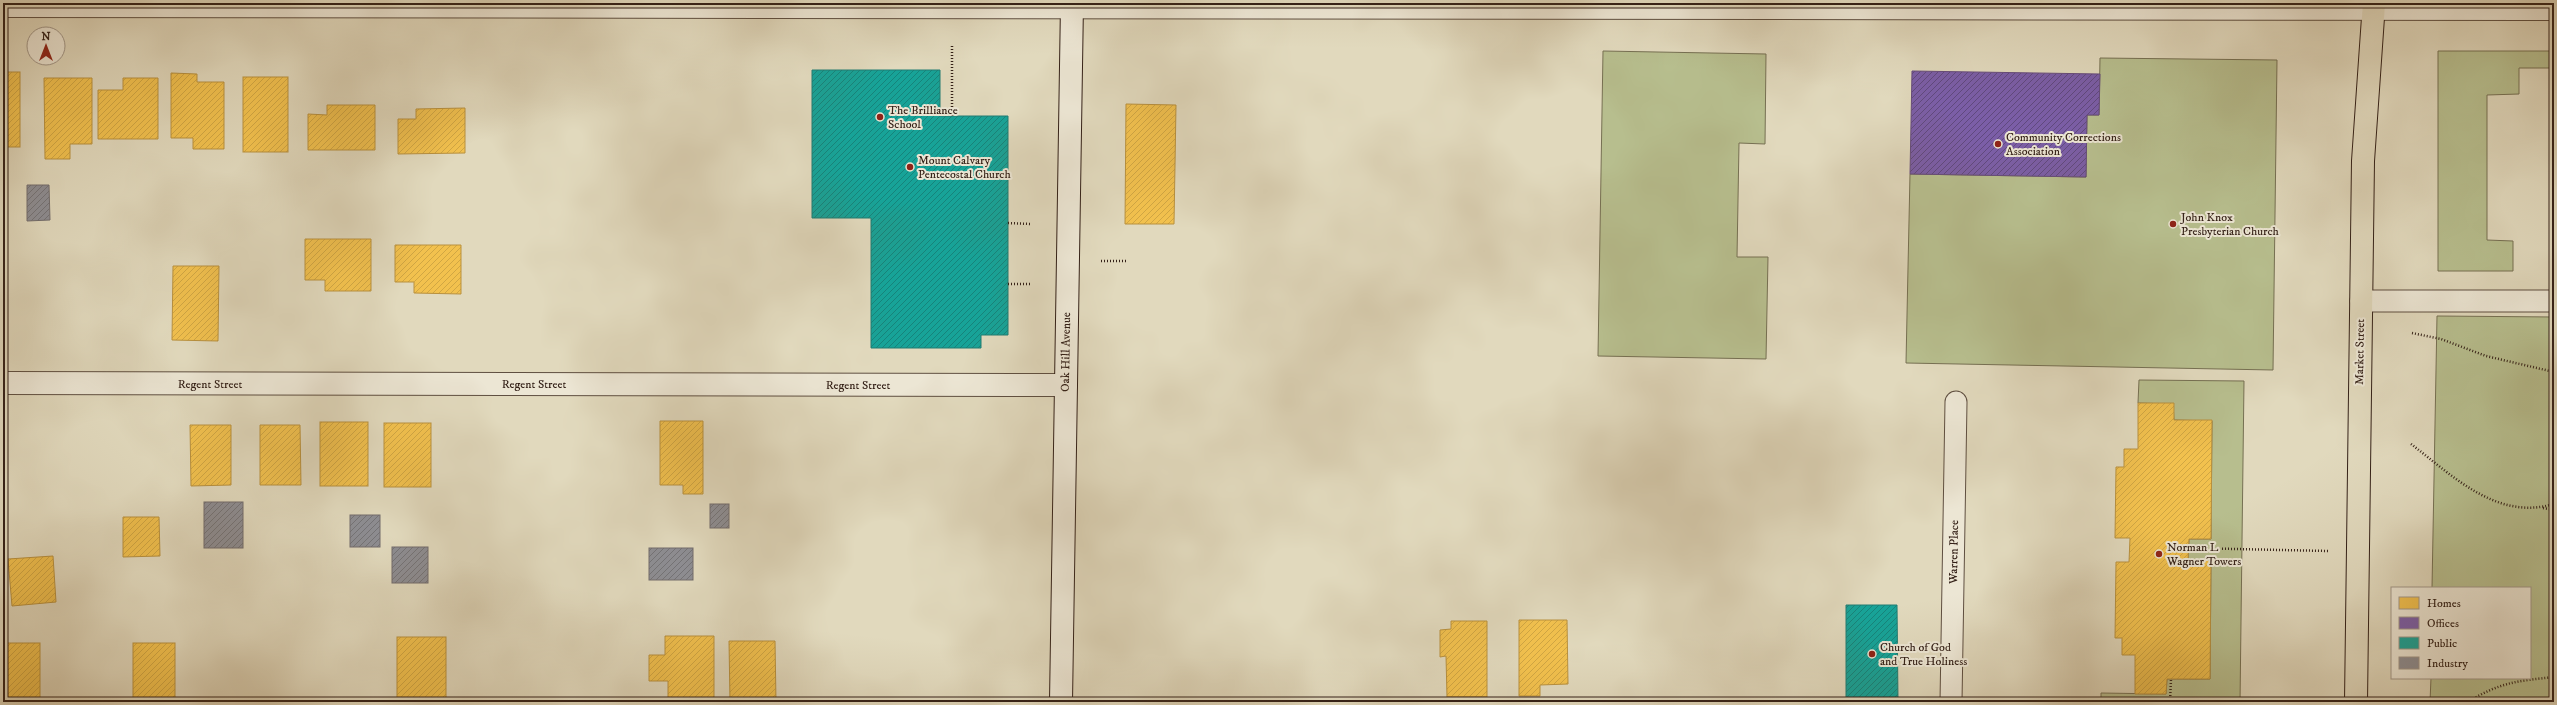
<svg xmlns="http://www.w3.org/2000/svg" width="2557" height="705" font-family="'IM FELL DW Pica',serif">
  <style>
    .green { fill: #b7be8e; stroke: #767053 }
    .homes { fill: url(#homes-hatch); stroke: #b9913e }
    .offices { fill: url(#offices-hatch); stroke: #664c7c }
    .public { fill: url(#public-hatch); stroke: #207c72 }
    .industry { fill: url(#industry-hatch); stroke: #726d6d }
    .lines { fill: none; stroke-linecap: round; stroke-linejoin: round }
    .lane-casing { stroke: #5f4f41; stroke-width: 23 }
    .street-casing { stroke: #5f4f41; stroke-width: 24 }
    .secondary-casing { stroke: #342118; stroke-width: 24 }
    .primary-casing { stroke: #342118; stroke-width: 24 }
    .path { stroke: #342118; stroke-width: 2.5; stroke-dasharray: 1 2; stroke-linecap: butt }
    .lane { stroke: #ece6d4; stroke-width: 21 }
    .street { stroke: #ece6d4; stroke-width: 22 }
    .secondary { stroke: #ece6d4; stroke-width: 22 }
    .primary { stroke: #e1d9bd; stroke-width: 22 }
    .poi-dot { fill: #8f2418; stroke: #ece6d4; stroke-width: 1.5 }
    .labels { text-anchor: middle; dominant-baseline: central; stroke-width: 4; stroke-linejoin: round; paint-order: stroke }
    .poi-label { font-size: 12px; fill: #342118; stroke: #ece6d4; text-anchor: start }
    .street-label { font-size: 12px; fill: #342118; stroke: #ece6d4 }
  </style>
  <defs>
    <pattern id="homes-hatch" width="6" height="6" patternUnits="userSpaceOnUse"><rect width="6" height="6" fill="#f2c14e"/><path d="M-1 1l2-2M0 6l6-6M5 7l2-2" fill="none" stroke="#d0a643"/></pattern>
    <pattern id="offices-hatch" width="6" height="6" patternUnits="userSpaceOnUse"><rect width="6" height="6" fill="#7b5ea7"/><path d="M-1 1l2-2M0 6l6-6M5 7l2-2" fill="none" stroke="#60497f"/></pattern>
    <pattern id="public-hatch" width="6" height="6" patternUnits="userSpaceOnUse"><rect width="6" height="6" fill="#17a398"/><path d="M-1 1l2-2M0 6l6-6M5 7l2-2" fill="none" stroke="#16847b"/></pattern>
    <pattern id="industry-hatch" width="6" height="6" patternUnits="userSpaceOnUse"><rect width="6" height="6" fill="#8d8d92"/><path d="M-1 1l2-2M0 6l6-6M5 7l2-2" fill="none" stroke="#747376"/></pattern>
  </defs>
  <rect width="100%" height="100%" fill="#e1d9bd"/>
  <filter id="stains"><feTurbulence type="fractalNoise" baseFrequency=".005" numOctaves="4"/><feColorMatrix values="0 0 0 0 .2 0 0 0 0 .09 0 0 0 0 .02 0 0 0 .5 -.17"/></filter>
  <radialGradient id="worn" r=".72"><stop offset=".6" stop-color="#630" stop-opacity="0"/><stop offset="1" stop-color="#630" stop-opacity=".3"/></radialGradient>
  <g class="green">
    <polygon points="1603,51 1766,54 1765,144 1739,143 1737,257 1768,257 1766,359 1598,356"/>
    <polygon points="2438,51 2554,51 2554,68 2519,68 2519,94 2487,95 2487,240 2513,241 2513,271 2438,271"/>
    <polygon points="2100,58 2277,60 2273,370 1906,363 1910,174 2086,177 2087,115 2099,115"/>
    <polygon points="2437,316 2554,317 2554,702 2430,702 2431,678 2530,678 2530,588 2432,588"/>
    <polygon points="2139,380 2244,381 2240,702 2101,702 2101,693 2166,694 2167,679 2210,679 2211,560 2188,560 2189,539 2211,539 2212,421 2174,420 2173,404 2138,403"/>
  </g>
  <g class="homes">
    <rect x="3" y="72" width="17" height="75"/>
    <polygon points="171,73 197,74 197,82 224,82 224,149 193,149 193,138 171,138"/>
    <rect x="243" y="77" width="45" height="75"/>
    <polygon points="44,78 92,78 92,144 70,144 70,159 45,159"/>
    <polygon points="123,78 158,78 158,139 98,139 98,90 123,90"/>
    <polygon points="1126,104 1176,105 1174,224 1125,224"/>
    <polygon points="327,105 375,105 375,150 308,150 308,114 327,115"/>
    <polygon points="465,108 465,153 398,154 398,119 416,119 416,109"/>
    <polygon points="305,239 371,239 371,291 325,291 325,280 305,280"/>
    <polygon points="395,245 461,245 461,294 414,293 414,282 395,282"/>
    <polygon points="173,266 219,266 218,341 172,340"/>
    <polygon points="2138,403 2174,403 2174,420 2212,420 2211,539 2189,539 2188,560 2211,560 2210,679 2167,679 2166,694 2135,694 2135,655 2122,655 2122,638 2115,638 2116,562 2129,562 2130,538 2115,538 2116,467 2124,467 2124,449 2138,449"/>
    <polygon points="660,421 703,421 703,494 683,494 683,485 660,485"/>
    <rect x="320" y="422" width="48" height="64"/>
    <rect x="384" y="423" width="47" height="64"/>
    <polygon points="190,425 231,425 231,485 191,486"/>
    <polygon points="260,425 300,425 301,485 260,485"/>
    <polygon points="123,517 159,517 160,556 123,557"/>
    <polygon points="53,556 56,602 12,606 8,559"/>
    <polygon points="1519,620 1567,620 1568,684 1540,685 1540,696 1519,696"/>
    <polygon points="1451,621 1487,621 1487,697 1447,697 1446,656 1440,657 1440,630 1451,629"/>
    <polygon points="665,636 714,636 714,702 668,702 668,681 649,681 649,655 665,655"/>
    <rect x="397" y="637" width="49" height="65"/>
    <polygon points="729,641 775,641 776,702 730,702"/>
    <rect x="3" y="643" width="37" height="59"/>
    <rect x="133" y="643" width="42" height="59"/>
  </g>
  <polygon class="offices" points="1912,71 2100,74 2099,115 2087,115 2086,177 1910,174"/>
  <g class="public">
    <polygon points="812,70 940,70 940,116 1008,116 1008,335 981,335 981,348 871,348 871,218 812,218"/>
    <polygon points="1846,605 1897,605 1898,702 1846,702"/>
  </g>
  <g class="industry">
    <polygon points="27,185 49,185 50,220 27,221"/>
    <rect x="204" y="502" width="39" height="46"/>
    <rect x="710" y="504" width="19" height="24"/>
    <rect x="350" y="515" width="30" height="32"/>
    <rect x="392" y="547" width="36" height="36"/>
    <rect x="649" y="548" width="44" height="32"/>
  </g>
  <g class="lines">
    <g class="lane-casing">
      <g id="lane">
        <polyline points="2361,301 2554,301"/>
        <polyline points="1951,702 1956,402"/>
      </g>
    </g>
    <g class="street-casing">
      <g id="street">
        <polyline points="3,6 2554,9"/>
        <polyline points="3,383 1066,385"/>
      </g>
    </g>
    <g class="secondary-casing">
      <polyline id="secondary" points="1061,702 1072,3"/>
    </g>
    <g class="primary-casing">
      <polyline id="primary" points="2356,702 2363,161 2374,3"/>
    </g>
    <g class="path">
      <polyline points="952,116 952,46"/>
      <polyline points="1008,223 1031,224"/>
      <polyline points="1101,261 1127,261"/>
      <polyline points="1008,284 1031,284"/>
      <polyline points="2412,333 2441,339 2486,356 2554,372"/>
      <path d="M2411,444C2453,476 2497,521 2554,504"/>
      <polyline points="2543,508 2554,510"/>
      <polyline points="2189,548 2328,551"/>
      <polyline points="2170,702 2171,679"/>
      <path d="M2468,702C2500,682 2518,681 2554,677"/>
    </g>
    <use href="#lane" class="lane"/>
    <use href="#street" class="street"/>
    <use href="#secondary" class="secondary"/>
    <use href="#primary" class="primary"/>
  </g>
  <g class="poi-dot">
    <circle cx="880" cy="117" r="4"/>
    <circle cx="1998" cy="144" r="4"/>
    <circle cx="910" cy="167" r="4"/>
    <circle cx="2173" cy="224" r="4"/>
    <circle cx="2159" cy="554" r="4"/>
    <circle cx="1872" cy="654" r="4"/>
  </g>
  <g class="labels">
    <g class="poi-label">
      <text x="888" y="110">The Brilliance<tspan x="888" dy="14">School</tspan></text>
      <text x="2006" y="137">Community Corrections<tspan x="2006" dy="14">Association</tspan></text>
      <text x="918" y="160">Mount Calvary<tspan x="918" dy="14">Pentecostal Church</tspan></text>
      <text x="2181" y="217">John Knox<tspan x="2181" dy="14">Presbyterian Church</tspan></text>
      <text x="2167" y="547">Norman L<tspan x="2167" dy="14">Wagner Towers</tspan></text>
      <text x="1880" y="647">Church of God<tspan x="1880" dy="14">and True Holiness</tspan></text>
    </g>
    <g class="street-label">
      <text transform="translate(1066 352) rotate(-89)">Oak Hill Avenue</text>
      <text transform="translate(2360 352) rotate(-89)">Market Street</text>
      <text x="210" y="384">Regent Street</text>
      <text x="534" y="384">Regent Street</text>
      <text x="858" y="385">Regent Street</text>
      <text transform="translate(1954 552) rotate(-89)">Warren Place</text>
    </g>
  </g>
  <rect width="2557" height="705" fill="none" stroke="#e1d9bd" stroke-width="16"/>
  <rect x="4" y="4" width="2549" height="697" fill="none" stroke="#342118" stroke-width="2"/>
  <rect x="8" y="8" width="2541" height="689" fill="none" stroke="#342118"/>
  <rect x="2391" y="587" width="140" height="92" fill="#ece6d4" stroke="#a29789"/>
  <rect x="2399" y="597" width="20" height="12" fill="#f2c14e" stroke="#a29789"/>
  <text x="2427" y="607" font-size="12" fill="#342118">Homes</text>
  <rect x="2399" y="617" width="20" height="12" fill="#7b5ea7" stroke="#a29789"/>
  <text x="2427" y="627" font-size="12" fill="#342118">Offices</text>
  <rect x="2399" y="637" width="20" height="12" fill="#17a398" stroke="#a29789"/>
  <text x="2427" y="647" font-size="12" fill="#342118">Public</text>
  <rect x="2399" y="657" width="20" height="12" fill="#8d8d92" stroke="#a29789"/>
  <text x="2427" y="667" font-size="12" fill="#342118">Industry</text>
  <g transform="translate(46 46)"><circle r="19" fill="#ece6d4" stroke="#a29789"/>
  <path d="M0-3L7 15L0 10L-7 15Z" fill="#8f2418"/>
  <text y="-6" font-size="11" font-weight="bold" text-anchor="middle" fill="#342118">N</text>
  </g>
  <rect width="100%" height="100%" filter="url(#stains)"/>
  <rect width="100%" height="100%" fill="url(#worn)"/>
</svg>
